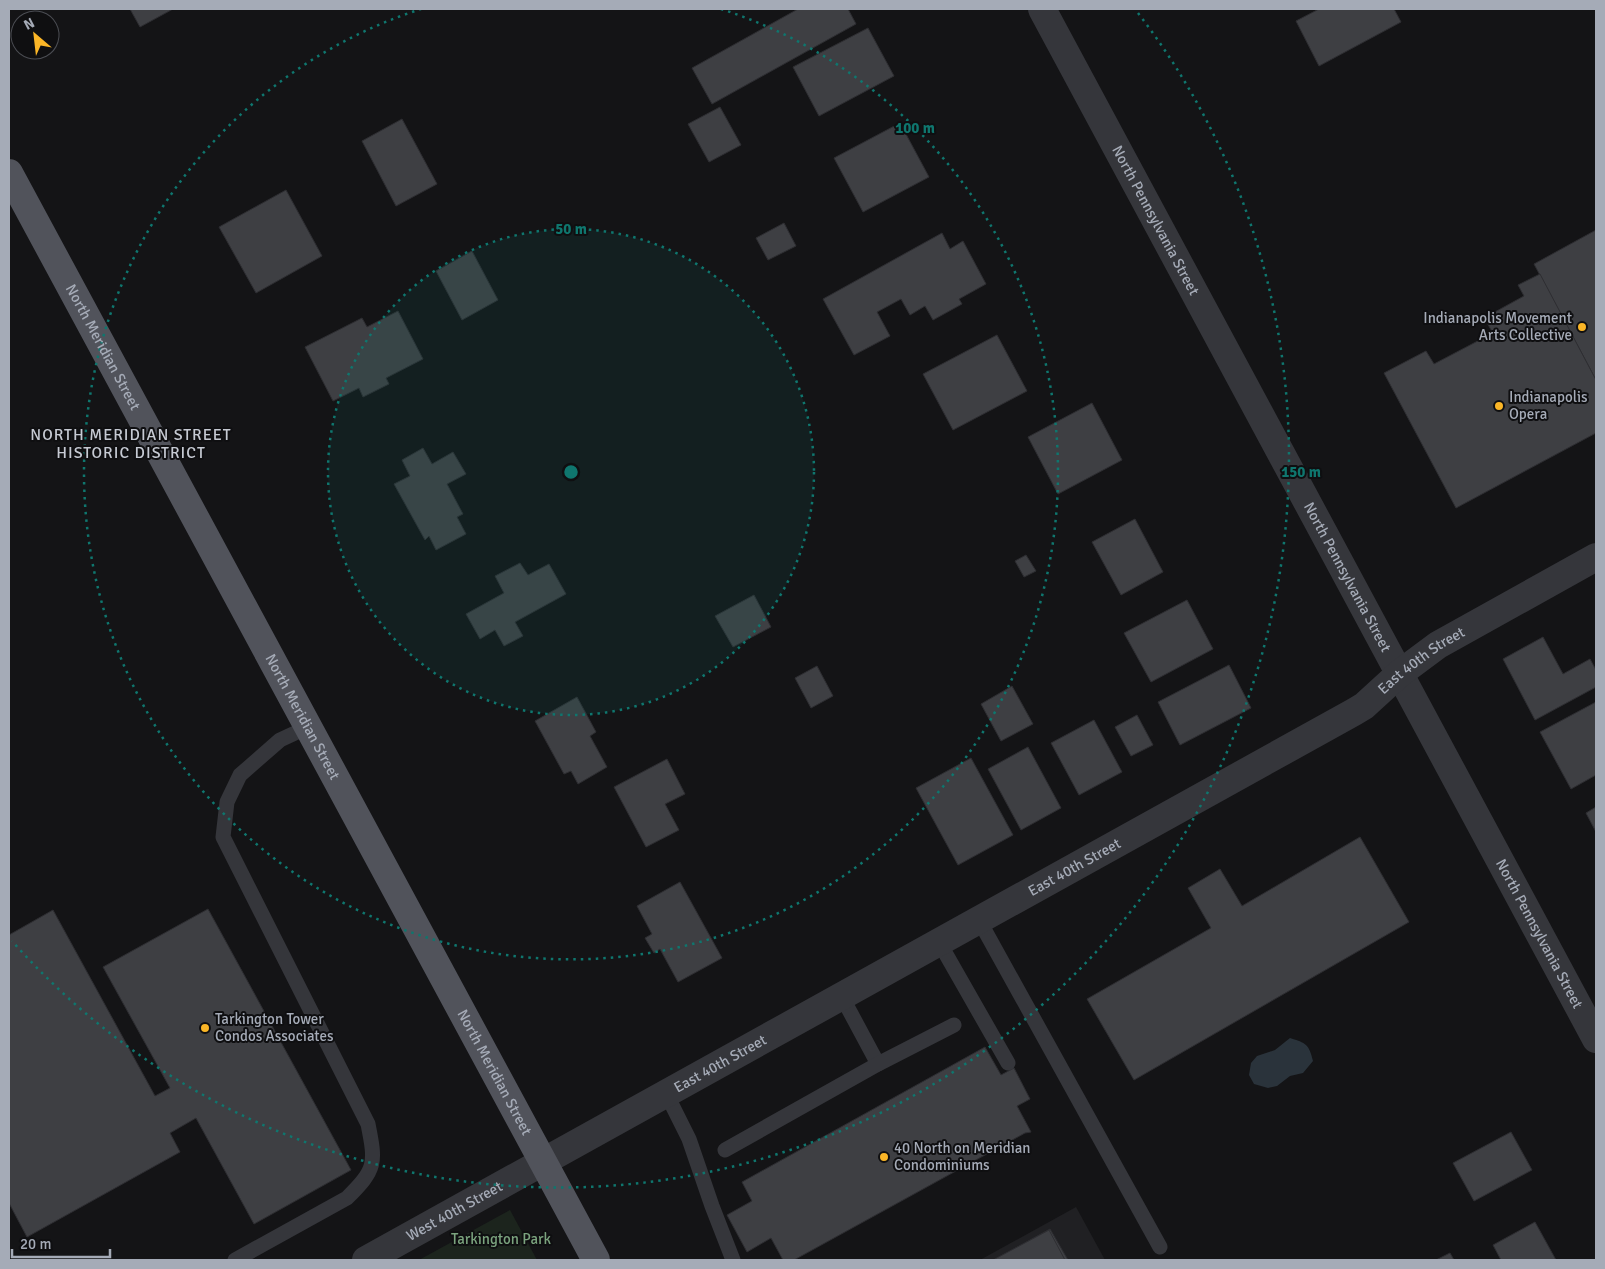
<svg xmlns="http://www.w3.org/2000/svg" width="1605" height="1269" font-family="Signika,sans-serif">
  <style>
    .built { fill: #202023 }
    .green { fill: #1c241d }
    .water { fill: #2a333b }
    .building { fill: #3e3f43; stroke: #2e2e32 }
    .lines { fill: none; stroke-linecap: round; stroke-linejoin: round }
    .lane { stroke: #35363b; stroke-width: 15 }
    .street { stroke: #35363b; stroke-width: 28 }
    .primary { stroke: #51535b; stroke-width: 28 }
    .ring { fill: none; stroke: #0f766e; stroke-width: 2.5; stroke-dasharray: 2.5 5 }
    .poi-dot { fill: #fbb627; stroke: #0f0f11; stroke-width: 2 }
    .labels { text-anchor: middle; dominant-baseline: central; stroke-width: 4; stroke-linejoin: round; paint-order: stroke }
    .street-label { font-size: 15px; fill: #a5abb7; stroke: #0f0f11 }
    .poi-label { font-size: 15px; fill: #a5abb7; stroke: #0f0f11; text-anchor: start }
    .park-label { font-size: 15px; fill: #7ba37e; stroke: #0f0f11 }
    .neighbourhood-label { font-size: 16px; letter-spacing: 1px; fill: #c6cad3; stroke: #0f0f11 }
    .centre { fill: #0f766e; stroke: #0f0f11; stroke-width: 2.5 }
    .ring-label { font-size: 15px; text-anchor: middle; font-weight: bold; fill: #0f766e; stroke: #0f0f11; stroke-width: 4; stroke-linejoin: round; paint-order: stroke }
  </style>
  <rect width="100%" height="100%" fill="#141416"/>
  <polygon class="built" points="1076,1207 1105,1260 980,1260"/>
  <polygon class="green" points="510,1210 537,1260 419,1260"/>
  <path class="water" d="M1290,1038C1306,1043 1309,1044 1313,1061L1303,1073L1290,1076L1277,1086L1268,1088L1254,1084L1249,1075L1251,1063L1257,1056L1275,1050Z"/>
  <g class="building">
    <polygon points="130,9 173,9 140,27"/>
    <polygon points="798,9 848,9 856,24 712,104 692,68"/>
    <polygon points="1319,9 1394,9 1401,22 1319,66 1296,21"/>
    <polygon points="868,28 894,76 819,116 793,67"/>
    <polygon points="720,107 741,145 709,162 688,124"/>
    <polygon points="402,119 437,184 396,206 362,141"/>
    <polygon points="900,123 929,177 863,212 834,158"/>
    <polygon points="286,190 322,256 256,293 219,227"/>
    <polygon points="784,223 796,246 768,260 756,238"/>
    <polygon points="1596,230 1596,380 1534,264"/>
    <polygon points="942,233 950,249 963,241 986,284 959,299 962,304 933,320 925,306 910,315 901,299 877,312 890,336 854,355 823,299"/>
    <polygon points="472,251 498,300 462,320 436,271"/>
    <polygon points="1540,274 1596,380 1596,433 1456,508 1384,373 1426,351 1434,364 1493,333 1484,318 1524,296 1518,285"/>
    <polygon points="398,311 423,359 386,378 389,384 363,397 359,388 333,401 305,347 362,318 367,327"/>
    <polygon points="997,335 1027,391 953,430 923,374"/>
    <polygon points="1092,403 1122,460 1058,494 1028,437"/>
    <polygon points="423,448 432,464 453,452 466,474 447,484 463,514 457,517 466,534 436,550 429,536 425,540 394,484 410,476 402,460"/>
    <polygon points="1135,519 1163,572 1121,595 1092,542"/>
    <polygon points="1026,555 1036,571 1024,577 1015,561"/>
    <polygon points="520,563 528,575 549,564 566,594 515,622 523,636 504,646 495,630 480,639 466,614 504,593 495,576"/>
    <polygon points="754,595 771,627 733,647 715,616"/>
    <polygon points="1187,600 1213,649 1151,682 1124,633"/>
    <polygon points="1543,637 1563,674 1590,659 1596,670 1596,687 1535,720 1503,659"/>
    <polygon points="1229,665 1251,708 1180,745 1158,702"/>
    <polygon points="817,666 833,696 811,708 795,678"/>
    <polygon points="1012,686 1033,724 1001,741 981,704"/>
    <polygon points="577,697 596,732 590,736 607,767 578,784 571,771 564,774 535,721"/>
    <polygon points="1596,702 1596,775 1571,789 1540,732"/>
    <polygon points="1137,715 1153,745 1131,756 1115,727"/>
    <polygon points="1094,720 1122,772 1079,795 1051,743"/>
    <polygon points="1028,747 1061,808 1021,830 988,769"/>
    <polygon points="971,758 1013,835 958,865 916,788"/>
    <polygon points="667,759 685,794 665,804 679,830 646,847 614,787"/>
    <polygon points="1596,807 1596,832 1586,813"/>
    <polygon points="1360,837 1409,922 1134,1080 1087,999 1211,928 1188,888 1220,869 1242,906"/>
    <polygon points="680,882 722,958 678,982 660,949 654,953 645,938 652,934 637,906"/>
    <polygon points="208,909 351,1170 254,1224 196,1118 170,1133 180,1152 27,1237 9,1203 9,935 53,910 155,1096 170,1088 103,967"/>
    <polygon points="985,1047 1001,1075 1014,1068 1030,1099 1017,1106 1031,1132 1025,1133 794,1260 783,1260 771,1238 747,1252 727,1215 752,1201 742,1182"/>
    <polygon points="1511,1132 1532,1170 1474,1201 1453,1163"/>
    <polygon points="1535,1222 1556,1260 1501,1260 1493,1245"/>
    <polygon points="1050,1229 1068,1260 994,1260"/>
    <polygon points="1049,1230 1065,1260 993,1260"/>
    <polygon points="1450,1253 1454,1260 1436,1260"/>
  </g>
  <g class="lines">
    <g class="lane">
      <polyline points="979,920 1160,1247"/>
      <polyline points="939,942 1008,1063"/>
      <polyline points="841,995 878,1064"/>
      <polyline points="666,1093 689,1139 712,1206 733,1260"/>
      <polyline points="725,1150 878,1064 954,1025"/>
      <path d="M235,1260L347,1198C376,1169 376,1164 368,1124L223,837L227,802L240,775L280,740L308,727"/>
    </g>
    <g class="street">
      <path id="s1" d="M1042,9L1596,1039"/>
      <path id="s2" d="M366,1260L1354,712L1364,706L1399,674L1438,645L1596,557"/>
    </g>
    <path class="primary" id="s3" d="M9,173L596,1260"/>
  </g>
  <circle cx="571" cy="472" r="243" fill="#0f766e" fill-opacity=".12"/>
  <g class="ring">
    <circle cx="571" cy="472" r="243"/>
    <path d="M721 9A487 487 0 1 1 421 9"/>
    <path d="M1138 13A730 730 0 0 1 12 941"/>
  </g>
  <g class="poi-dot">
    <circle cx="1582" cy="327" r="5"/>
    <circle cx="1499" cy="406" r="5"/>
    <circle cx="205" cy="1028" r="5"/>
    <circle cx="884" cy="1157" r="5"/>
  </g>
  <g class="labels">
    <g class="street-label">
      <text stroke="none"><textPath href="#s1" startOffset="240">North Pennsylvania Street</textPath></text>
      <text stroke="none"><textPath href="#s3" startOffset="198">North Meridian Street</textPath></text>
      <text stroke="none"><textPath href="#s1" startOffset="645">North Pennsylvania Street</textPath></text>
      <text stroke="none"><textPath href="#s2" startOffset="1215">East 40th Street</textPath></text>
      <text stroke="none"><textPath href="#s3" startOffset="618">North Meridian Street</textPath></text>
      <text stroke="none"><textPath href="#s2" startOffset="810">East 40th Street</textPath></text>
      <text stroke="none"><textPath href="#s1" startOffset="1050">North Pennsylvania Street</textPath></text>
      <text stroke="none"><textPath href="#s2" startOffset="405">East 40th Street</textPath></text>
      <text stroke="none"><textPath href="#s3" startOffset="1022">North Meridian Street</textPath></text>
      <text stroke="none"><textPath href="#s2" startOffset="101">West 40th Street</textPath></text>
    </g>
    <g class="poi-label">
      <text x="1572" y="318" text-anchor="end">Indianapolis Movement<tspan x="1572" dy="17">Arts Collective</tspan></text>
      <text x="1509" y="397">Indianapolis<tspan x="1509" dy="17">Opera</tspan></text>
      <text x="215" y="1019">Tarkington Tower<tspan x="215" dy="17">Condos Associates</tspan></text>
      <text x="894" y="1148">40 North on Meridian<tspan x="894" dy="17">Condominiums</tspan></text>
    </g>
    <g class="park-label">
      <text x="501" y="1239">Tarkington Park</text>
    </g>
    <g class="neighbourhood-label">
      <text x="131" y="435">NORTH MERIDIAN STREET<tspan x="131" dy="18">HISTORIC DISTRICT</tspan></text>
    </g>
  </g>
  <circle cx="571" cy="472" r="8" class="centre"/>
  <g class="ring-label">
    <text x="915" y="133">100 m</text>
    <text x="571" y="234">50 m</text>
    <text x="1301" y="477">150 m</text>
  </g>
  <rect width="1605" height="1269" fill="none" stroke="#a5abb7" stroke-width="20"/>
  <g transform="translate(35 35) rotate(332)"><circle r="24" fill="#0f0f11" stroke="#4b4d53"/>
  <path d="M0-4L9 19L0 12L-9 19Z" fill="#fbb627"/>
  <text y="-8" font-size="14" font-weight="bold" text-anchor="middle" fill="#a5abb7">N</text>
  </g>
  <path d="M12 1249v8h98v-8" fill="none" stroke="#a5abb7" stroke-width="2.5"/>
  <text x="20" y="1249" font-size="15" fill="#a5abb7" stroke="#0f0f11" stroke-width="4" paint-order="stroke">20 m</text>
</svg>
